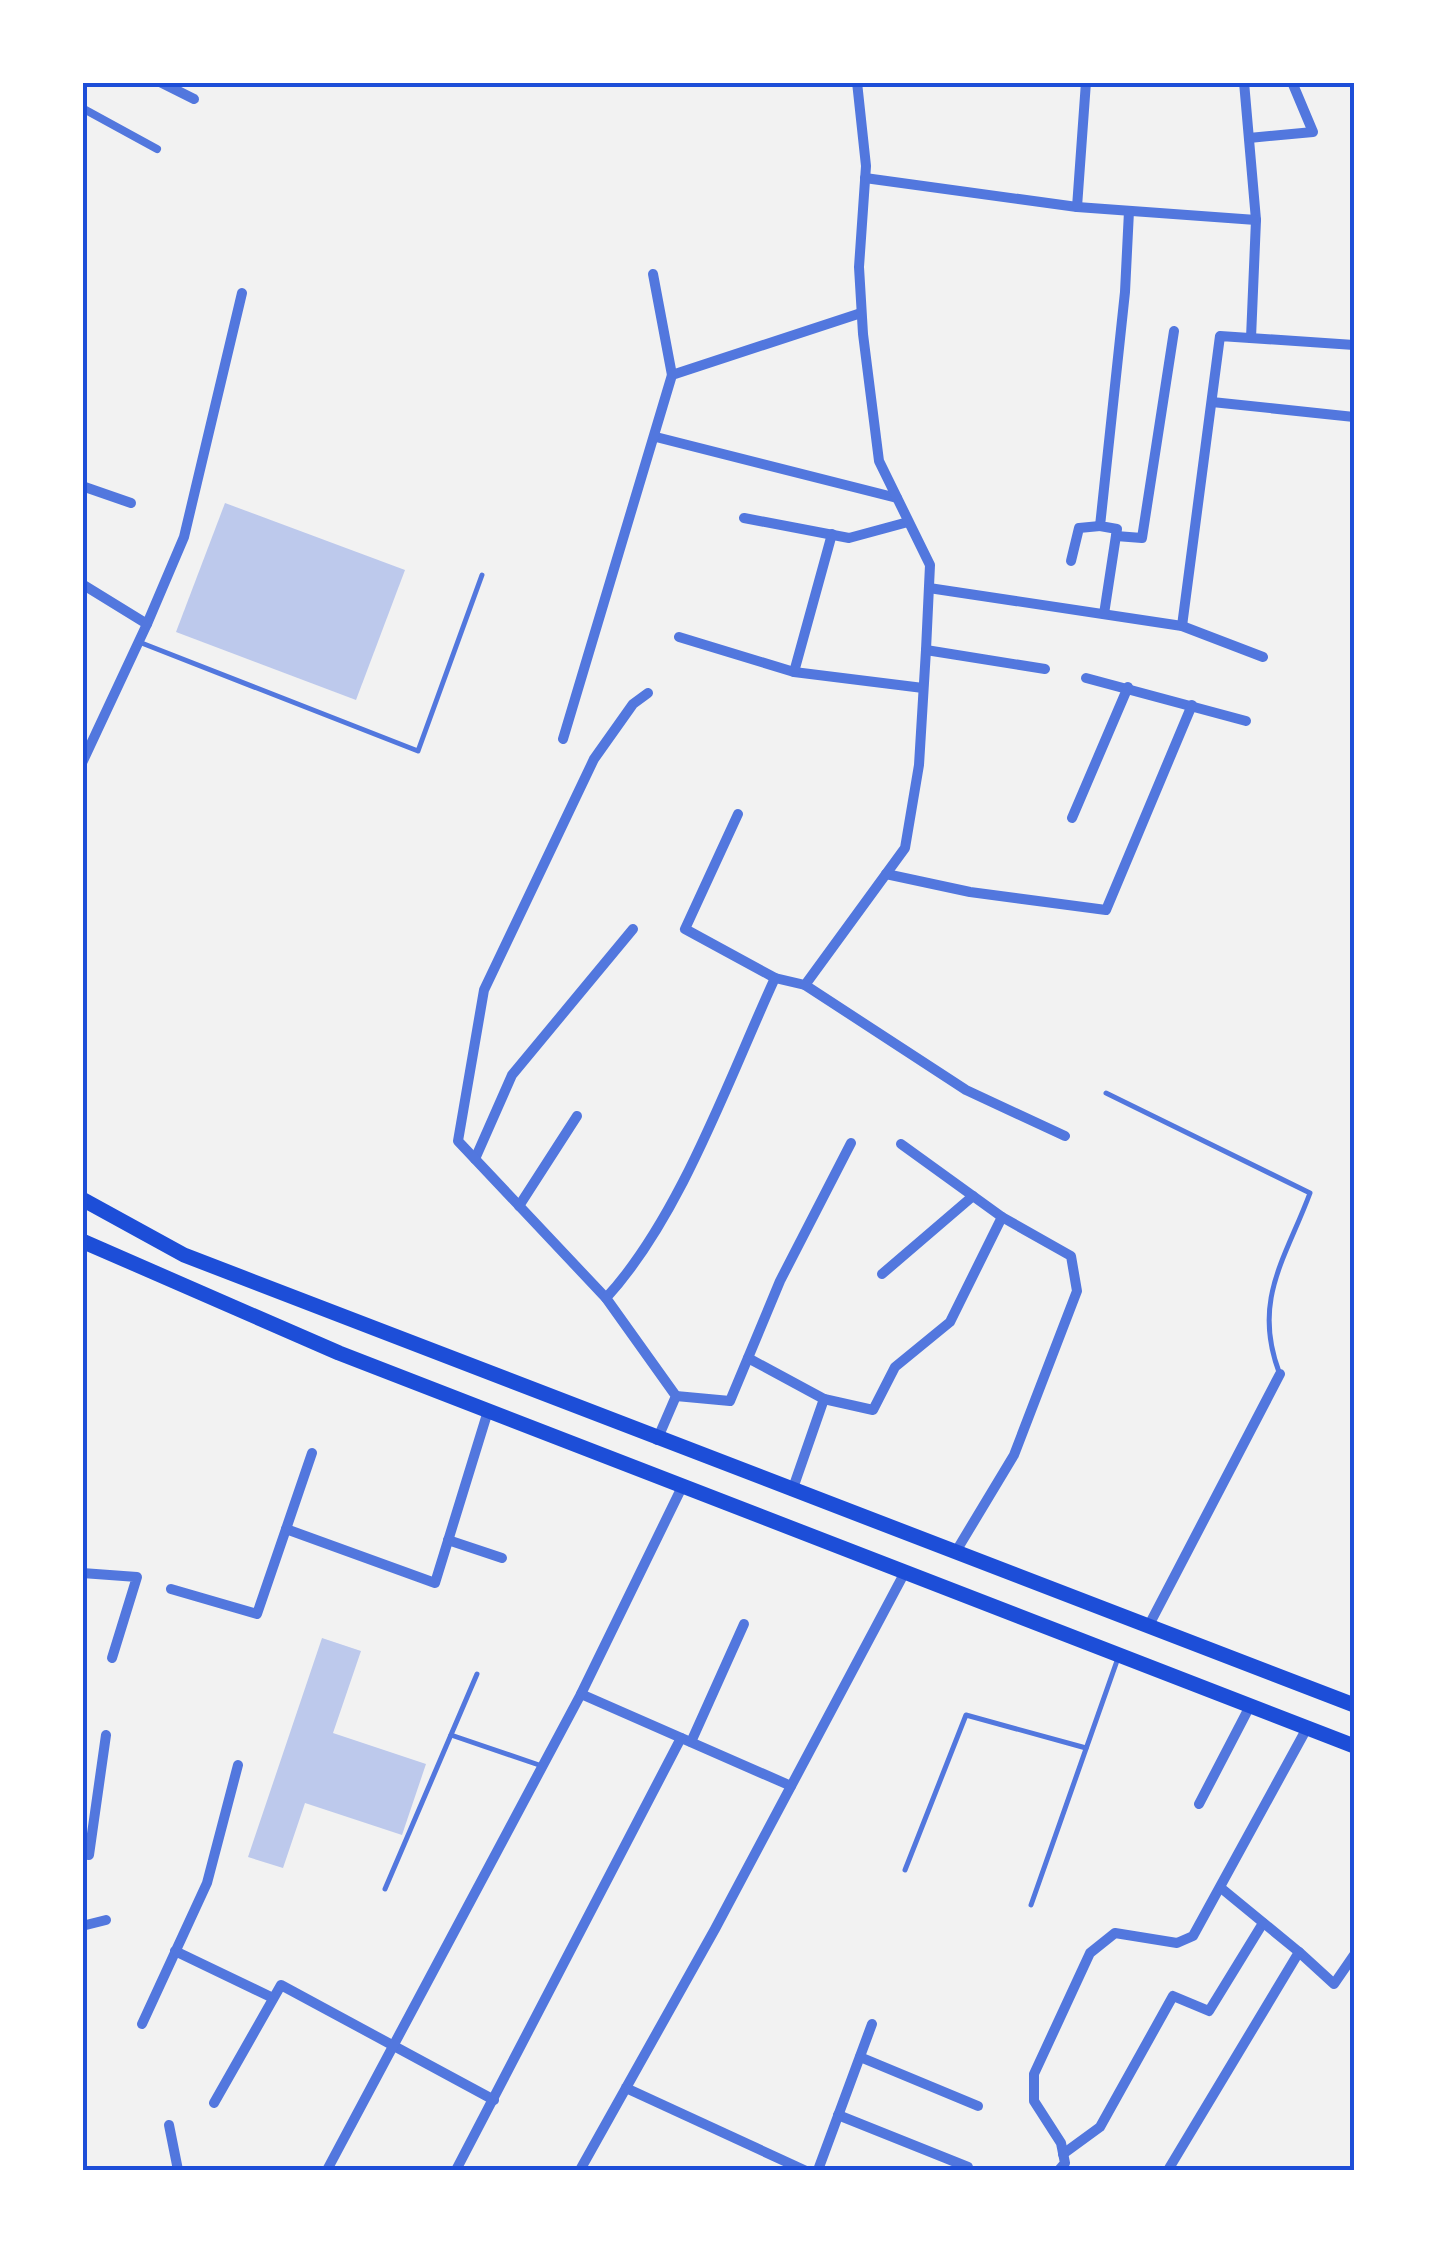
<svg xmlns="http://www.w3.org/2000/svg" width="1437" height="2253" font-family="'DejaVu Sans',sans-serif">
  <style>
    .building { fill: #bdc9ec }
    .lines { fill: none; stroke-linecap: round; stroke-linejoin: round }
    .service { stroke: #5277de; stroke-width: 5 }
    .pedestrian { stroke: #5277de; stroke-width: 8 }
    .minor { stroke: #5277de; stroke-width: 10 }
    .trunk { stroke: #1d4ed8; stroke-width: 15 }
    .neatline { fill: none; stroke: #1d4ed8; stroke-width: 4 }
  </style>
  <rect width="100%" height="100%" fill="#f2f2f2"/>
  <g class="building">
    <polygon points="225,503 405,570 356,700 176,632"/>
    <polygon points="322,1638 361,1651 333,1733 426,1764 402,1835 305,1803 283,1868 248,1857"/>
  </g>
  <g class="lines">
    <g class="service">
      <polyline points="139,642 418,751 482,575"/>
      <path d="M1106,1093L1310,1193C1286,1258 1252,1300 1279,1372"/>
      <polyline points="451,1735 542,1766"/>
      <polyline points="905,1870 966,1715 1086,1748"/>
      <polyline points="385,1889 477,1674"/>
      <polyline points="1031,1905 1118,1658"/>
    </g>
    <polyline class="pedestrian" points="82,108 157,149"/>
    <g class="minor">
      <polyline points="160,82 194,99"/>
      <polyline points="1244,82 1256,220 1251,338"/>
      <polyline points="1249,138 1313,132 1292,82"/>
      <polyline points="865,178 1077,207 1256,220"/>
      <polyline points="1077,207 1086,82"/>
      <polyline points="653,274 672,375"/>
      <polyline points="82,329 82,381"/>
      <polyline points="1212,402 1354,417"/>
      <polyline points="656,437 897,498"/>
      <polyline points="82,486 131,503"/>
      <polyline points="744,518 849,538 908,522"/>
      <polyline points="1116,536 1142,538 1174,331"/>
      <polyline points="1071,561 1079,528 1100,526"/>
      <polyline points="82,584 147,624 82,763"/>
      <polyline points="929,588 1182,626 1263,657"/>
      <polyline points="1104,614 1117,529 1100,526 1125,292 1129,211"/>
      <polyline points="147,624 184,537 242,293"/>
      <polyline points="1182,626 1220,336 1354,345"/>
      <polyline points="679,637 794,672 923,688"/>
      <polyline points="926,650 1045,669"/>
      <polyline points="794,672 832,534"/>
      <polyline points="1086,678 1246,721"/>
      <polyline points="563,739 672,375 861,313"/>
      <polyline points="738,814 685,929 775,978"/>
      <polyline points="1072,818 1128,687"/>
      <polyline points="886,874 970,892 1106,910 1192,705"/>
      <polyline points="805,985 966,1090 1065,1136"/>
      <polyline points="901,1144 1002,1217 1071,1256 1077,1291 1014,1455 955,1553"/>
      <polyline points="475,1159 512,1075 633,929"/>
      <polyline points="519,1206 577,1116"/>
      <polyline points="882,1274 973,1196"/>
      <polyline points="606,1298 458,1141 484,990 594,759 633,704 648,693"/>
      <polyline points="748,1358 824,1399"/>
      <polyline points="676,1396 730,1401 780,1281 851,1143"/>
      <path d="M657,1440L676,1396L606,1298C680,1218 729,1078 775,978L805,985L905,848L919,765L926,650L930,565L879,461L863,334L859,267L866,166L857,82"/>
      <polyline points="792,1491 824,1399 873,1410 895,1367 950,1322 1002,1217"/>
      <polyline points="286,1529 435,1583 488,1411"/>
      <polyline points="448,1540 502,1558"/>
      <polyline points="82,1573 137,1577 112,1658"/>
      <polyline points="171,1589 257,1614 312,1453"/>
      <polyline points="1148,1627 1280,1374"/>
      <polyline points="581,1694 791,1786"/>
      <polyline points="691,1742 744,1624"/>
      <polyline points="1199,1804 1250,1706"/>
      <polyline points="82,1854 89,1855 106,1735"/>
      <polyline points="82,1926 106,1920"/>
      <polyline points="175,1951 273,1998"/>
      <polyline points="1299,1952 1334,1984 1354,1955"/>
      <polyline points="142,2024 207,1883 238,1765"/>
      <polyline points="860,2057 978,2106"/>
      <polyline points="626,2088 804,2170"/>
      <polyline points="214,2103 281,1985 494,2100"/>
      <polyline points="838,2115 968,2167"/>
      <polyline points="169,2125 178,2170"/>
      <polyline points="1063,2154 1100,2127 1173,1996 1209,2011 1263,1923"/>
      <polyline points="327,2170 581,1694 682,1487"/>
      <polyline points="456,2170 681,1738"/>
      <polyline points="580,2170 715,1929 905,1572"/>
      <polyline points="818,2170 872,2024"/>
      <polyline points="1059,2170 1065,2163 1061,2143 1034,2101 1034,2074 1090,1953 1115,1933 1177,1943 1193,1936 1307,1728"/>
      <polyline points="1168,2170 1299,1952 1221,1888"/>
    </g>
    <g class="trunk">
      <polyline points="82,1199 184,1255 1354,1705"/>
      <polyline points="82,1241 339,1353 1354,1746"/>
    </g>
  </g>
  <rect width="1437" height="2253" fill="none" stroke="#ffffff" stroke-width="170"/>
  <rect x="85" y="85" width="1267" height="2083" class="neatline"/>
</svg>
